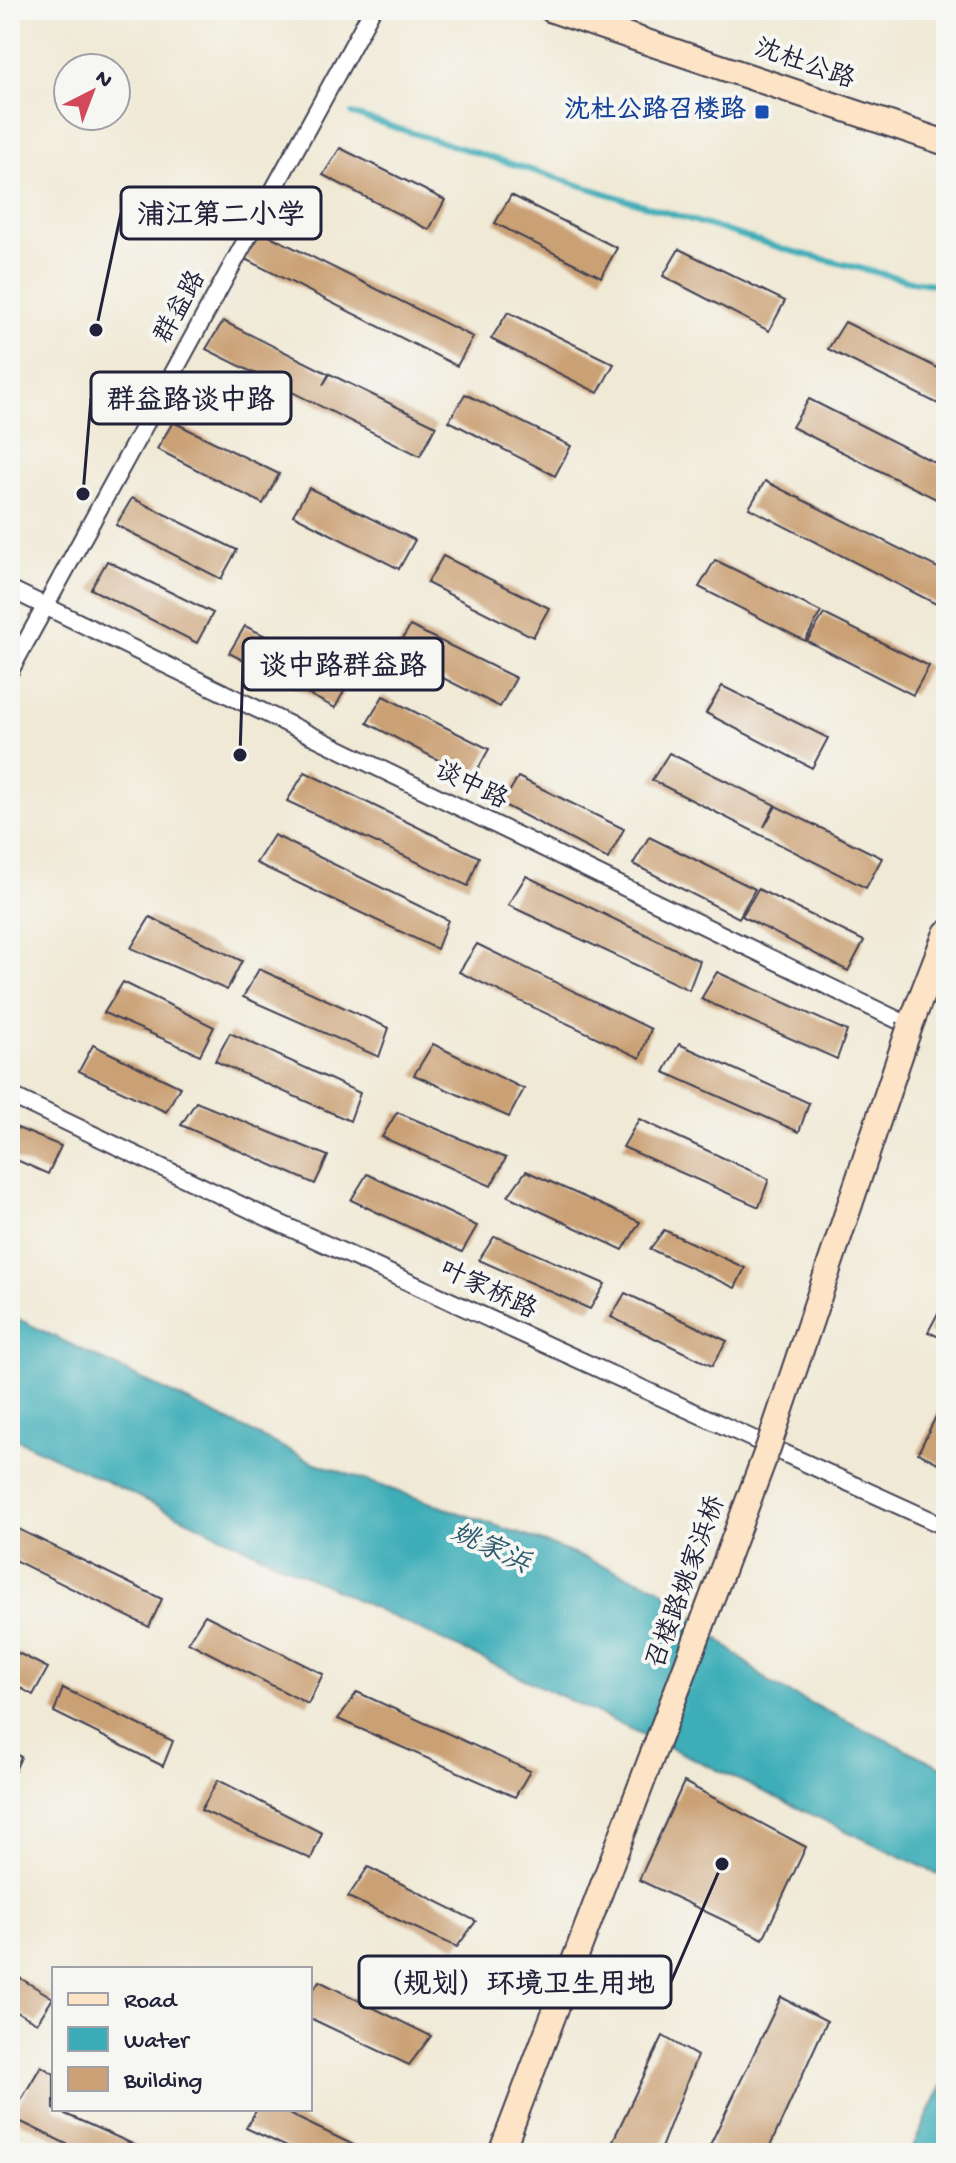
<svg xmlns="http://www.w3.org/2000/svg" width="956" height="2163" font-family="'Gochi Hand','LXGW WenKai TC',sans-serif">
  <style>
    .water { fill: #3cadb8; stroke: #2f687a; stroke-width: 2 }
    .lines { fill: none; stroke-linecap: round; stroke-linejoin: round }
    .stream { stroke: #3cadb8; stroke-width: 6 }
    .building { fill: #caa074 }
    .street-casing { stroke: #414052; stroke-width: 20 }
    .secondary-casing { stroke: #414052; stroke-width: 28 }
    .street { stroke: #fff; stroke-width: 16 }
    .secondary { stroke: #fee4c6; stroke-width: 24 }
    .secondary-bridge-casing { stroke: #414052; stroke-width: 28; stroke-linecap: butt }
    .secondary-bridge { stroke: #fee4c6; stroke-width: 24 }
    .transit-dot { fill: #1a4fb4; stroke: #f6f6f2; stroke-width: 3 }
    .labels { text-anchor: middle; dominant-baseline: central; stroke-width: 8; stroke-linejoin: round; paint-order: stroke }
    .street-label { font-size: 26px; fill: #22223b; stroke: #f6f6f2 }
    .transit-label { font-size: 26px; font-weight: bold; fill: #164399; stroke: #f6f6f2; text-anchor: end }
    .water-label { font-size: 28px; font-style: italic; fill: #2c5a6d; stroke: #f6f6f2 }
    .leader { fill: none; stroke: #22223b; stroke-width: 3 }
    .callout-dot { fill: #22223b; stroke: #f6f6f2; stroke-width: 3 }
    .callout { fill: #f6f6f2; stroke: #22223b; stroke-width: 3 }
    .callout-label { font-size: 28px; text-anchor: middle; font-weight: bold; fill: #22223b }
  </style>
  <rect width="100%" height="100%" fill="#f6f6f2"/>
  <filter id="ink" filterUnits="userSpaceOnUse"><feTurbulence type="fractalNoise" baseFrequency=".0125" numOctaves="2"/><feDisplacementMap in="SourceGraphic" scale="16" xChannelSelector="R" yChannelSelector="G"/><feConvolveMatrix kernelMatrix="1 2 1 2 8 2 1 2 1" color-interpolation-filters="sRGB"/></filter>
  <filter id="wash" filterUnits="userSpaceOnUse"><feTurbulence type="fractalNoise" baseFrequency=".006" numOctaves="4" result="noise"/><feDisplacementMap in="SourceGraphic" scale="32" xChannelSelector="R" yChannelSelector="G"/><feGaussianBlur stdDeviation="1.8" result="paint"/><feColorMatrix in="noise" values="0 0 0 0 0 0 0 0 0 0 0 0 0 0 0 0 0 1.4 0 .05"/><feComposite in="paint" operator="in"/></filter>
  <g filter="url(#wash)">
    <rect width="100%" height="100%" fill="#f0e9d5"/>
    <g class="water">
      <polygon points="10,1315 313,1462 543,1542 658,1587 771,1684 946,1769 946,1878 10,1436"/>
      <polygon points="946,2076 946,2153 910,2153"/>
    </g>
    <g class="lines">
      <polyline class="stream" points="352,114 787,250 911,281 946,286"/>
    </g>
    <g id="blocks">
      <g class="building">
        <polygon points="340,148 445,200 429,230 323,175"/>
        <polygon points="511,195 617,248 601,277 495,223"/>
        <polygon points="262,232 473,337 457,366 245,259"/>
        <polygon points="679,249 785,301 769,331 663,276"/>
        <polygon points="508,312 614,364 598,393 491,339"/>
        <polygon points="223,321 329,374 323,385 330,374 436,426 420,456 206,349"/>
        <polygon points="845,322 946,372 946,408 828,349"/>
        <polygon points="465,394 571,446 555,476 449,421"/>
        <polygon points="809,399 946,468 946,504 792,427"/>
        <polygon points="173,422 279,474 263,504 157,449"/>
        <polygon points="765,481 946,572 946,609 749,508"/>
        <polygon points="309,488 415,540 399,569 293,515"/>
        <polygon points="132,498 237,550 221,579 116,525"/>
        <polygon points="443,556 549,608 533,637 427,583"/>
        <polygon points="715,560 821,612 805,641 699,587"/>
        <polygon points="107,561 213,613 197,643 91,589"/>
        <polygon points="824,614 929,666 913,695 807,641"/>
        <polygon points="245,626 351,678 335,708 229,653"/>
        <polygon points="410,626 516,678 500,707 394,653"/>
        <polygon points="722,686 828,738 812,768 706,713"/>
        <polygon points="383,696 489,749 473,778 367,723"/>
        <polygon points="669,753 775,805 764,827 776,806 882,858 866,888 652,780"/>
        <polygon points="305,772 479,857 468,886 287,801"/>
        <polygon points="518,777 624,829 608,859 502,804"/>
        <polygon points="274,835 448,920 437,949 256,863"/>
        <polygon points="649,837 755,889 739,918 633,864"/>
        <polygon points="526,876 700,961 689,990 508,905"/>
        <polygon points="758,889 864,941 848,971 742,916"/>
        <polygon points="150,917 242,961 227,990 131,948"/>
        <polygon points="477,944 651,1029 640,1058 459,972"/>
        <polygon points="259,969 389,1028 379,1057 243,997"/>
        <polygon points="717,972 847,1031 837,1059 701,999"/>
        <polygon points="123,982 214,1027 200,1055 104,1013"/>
        <polygon points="230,1033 360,1093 350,1121 215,1061"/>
        <polygon points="433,1044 524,1089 509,1117 414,1075"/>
        <polygon points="679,1044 809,1103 799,1132 664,1072"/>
        <polygon points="93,1045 180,1087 166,1112 79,1071"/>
        <polygon points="196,1102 328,1156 315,1184 181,1125"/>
        <polygon points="397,1112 506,1158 491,1186 382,1137"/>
        <polygon points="639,1119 769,1179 759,1207 623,1147"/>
        <polygon points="10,1125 61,1146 48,1174 10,1157"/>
        <polygon points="526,1171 640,1222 623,1250 508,1196"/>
        <polygon points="367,1174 477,1226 462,1252 351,1200"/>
        <polygon points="664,1230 745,1268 735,1288 650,1249"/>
        <polygon points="494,1237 497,1237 605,1284 590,1309 479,1260"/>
        <polygon points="625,1293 727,1341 712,1366 611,1317"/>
        <polygon points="946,1298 946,1340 928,1332"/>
        <polygon points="946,1396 946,1467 918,1453"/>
        <polygon points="10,1525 162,1599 149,1627 10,1558"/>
        <polygon points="205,1615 323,1674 308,1704 188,1642"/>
        <polygon points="10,1649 48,1668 33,1695 10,1682"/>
        <polygon points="63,1688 173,1741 163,1766 54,1712"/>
        <polygon points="357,1692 530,1771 515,1797 338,1719"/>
        <polygon points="10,1751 21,1757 10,1782"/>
        <polygon points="218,1780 322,1833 311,1859 201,1810"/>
        <polygon points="684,1782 806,1847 763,1939 639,1880"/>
        <polygon points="368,1867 476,1921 457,1947 348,1897"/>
        <polygon points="10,1972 53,1998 37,2023 10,2008"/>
        <polygon points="319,1981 431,2036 409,2065 310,2018 310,1995"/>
        <polygon points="781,1997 827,2021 767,2153 721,2153 709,2147"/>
        <polygon points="663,2036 697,2056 659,2153 607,2153"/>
        <polygon points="41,2066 54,2074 54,2109 144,2149 141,2153 85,2153 11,2117"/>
        <polygon points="257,2109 279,2109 370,2153 300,2153 246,2128"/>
      </g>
    </g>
  </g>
  <g filter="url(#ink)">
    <use href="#blocks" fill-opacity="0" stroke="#414052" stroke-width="2"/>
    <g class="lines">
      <g class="street-casing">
        <g id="street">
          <polyline points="10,589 910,1026"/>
          <polyline points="10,671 372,10"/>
          <polyline points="10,1095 266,1217 946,1527"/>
        </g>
      </g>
      <g class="secondary-casing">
        <g id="secondary">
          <polyline points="552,10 946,143"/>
          <polyline points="910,1026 946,933"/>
          <polyline points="501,2153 701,1627"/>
        </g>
      </g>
      <use href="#street" class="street"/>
      <use href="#secondary" class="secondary"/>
      <g class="secondary-bridge-casing">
        <polyline id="secondary-bridge" points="701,1627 768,1448 910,1026"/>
      </g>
      <use href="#secondary-bridge" class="secondary-bridge"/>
    </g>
  </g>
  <rect class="transit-dot" x="754" y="104" width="16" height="16" rx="4"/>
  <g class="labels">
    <g class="street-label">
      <text transform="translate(804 66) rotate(19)">沈杜公路</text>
      <text transform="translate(182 308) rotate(-61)">群益路</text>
      <text transform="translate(470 787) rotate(26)">谈中路</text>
      <text transform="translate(487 1292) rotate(25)">叶家桥路</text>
      <text transform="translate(688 1583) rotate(-70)">召楼路姚家浜桥</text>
    </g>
    <g class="transit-label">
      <text x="746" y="112">沈杜公路召楼路</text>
    </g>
    <g class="water-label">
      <text transform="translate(490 1550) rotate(25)">姚家浜</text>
    </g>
  </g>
  <path class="leader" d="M96 330L121 213M83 494L91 398M240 755L243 664M722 1864L671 1982"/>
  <g class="callout-dot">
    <circle cx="96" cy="330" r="8"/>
    <circle cx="83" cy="494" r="8"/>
    <circle cx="240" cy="755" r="8"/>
    <circle cx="722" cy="1864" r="8"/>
  </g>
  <g class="callout">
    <rect x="121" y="187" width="200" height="52" rx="8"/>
    <rect x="91" y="372" width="200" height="52" rx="8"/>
    <rect x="243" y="638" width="200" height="52" rx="8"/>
    <rect x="359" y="1956" width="312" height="52" rx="8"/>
  </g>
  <g class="callout-label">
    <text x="221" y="223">浦江第二小学</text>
    <text x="191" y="408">群益路谈中路</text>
    <text x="343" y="674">谈中路群益路</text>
    <text x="515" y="1992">（规划）环境卫生用地</text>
  </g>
  <rect width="956" height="2163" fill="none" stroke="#f6f6f2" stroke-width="40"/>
  <rect x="52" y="1967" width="260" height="144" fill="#f6f6f2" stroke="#a1a1a9" stroke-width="2"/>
  <rect x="68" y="1993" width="40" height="12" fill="#fee4c6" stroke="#a1a1a9" stroke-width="2"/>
  <text x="124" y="2007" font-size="24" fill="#22223b">Road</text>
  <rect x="68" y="2027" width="40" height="24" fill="#3cadb8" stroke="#a1a1a9" stroke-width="2"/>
  <text x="124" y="2047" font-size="24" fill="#22223b">Water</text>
  <rect x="68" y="2067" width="40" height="24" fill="#caa074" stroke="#a1a1a9" stroke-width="2"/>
  <text x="124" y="2087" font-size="24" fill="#22223b">Building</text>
  <g transform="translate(92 92) rotate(42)"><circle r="38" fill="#f6f6f2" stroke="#a1a1a9" stroke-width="2"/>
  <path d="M0-6L14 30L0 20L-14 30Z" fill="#d1495b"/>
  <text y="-12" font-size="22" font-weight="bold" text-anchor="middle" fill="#22223b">N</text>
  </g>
</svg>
